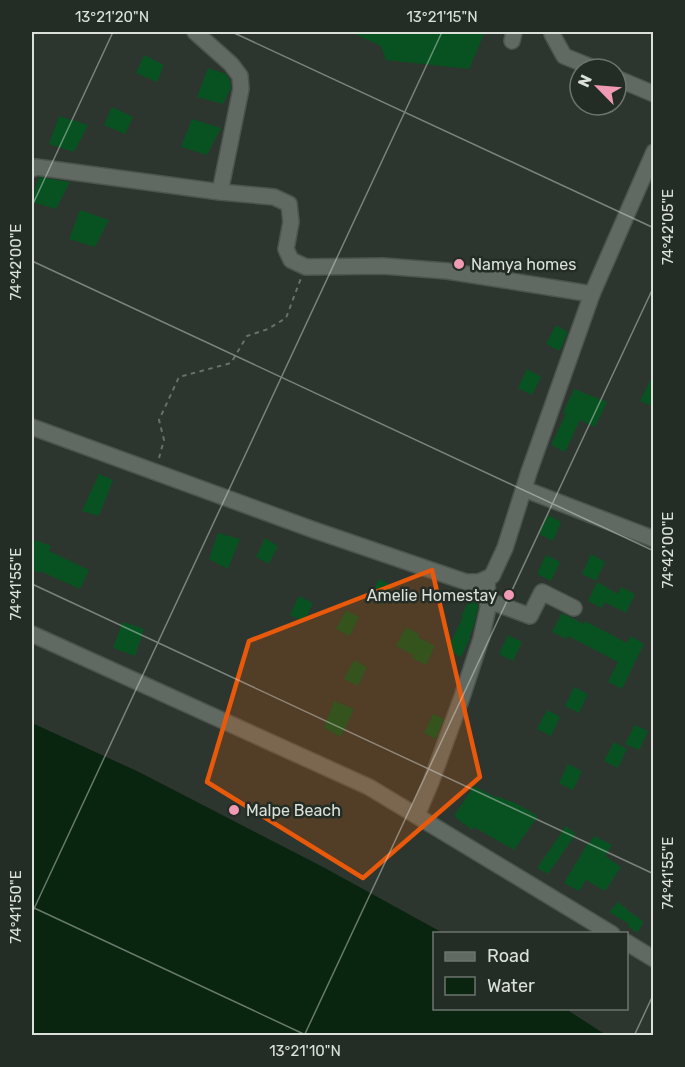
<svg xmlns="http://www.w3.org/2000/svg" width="685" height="1067" font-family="Rubik,sans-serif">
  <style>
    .water { fill: #092510 }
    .building { fill: #085222 }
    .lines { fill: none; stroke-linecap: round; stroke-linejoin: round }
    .minor-casing { stroke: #4c544e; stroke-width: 18 }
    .path { stroke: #697069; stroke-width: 2; stroke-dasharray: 4.5 4.5; stroke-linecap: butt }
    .minor { stroke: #616a62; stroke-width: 15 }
    .marked { fill: #e8590c; fill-opacity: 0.2; stroke: #e8590c; stroke-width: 4.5; stroke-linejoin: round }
    .ticks { fill: none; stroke: #dbe0db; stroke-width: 1.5; stroke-opacity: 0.45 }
    .poi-dot { fill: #f09ab6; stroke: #232c25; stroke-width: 2 }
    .labels { text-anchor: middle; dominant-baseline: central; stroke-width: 5; stroke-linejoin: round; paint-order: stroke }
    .poi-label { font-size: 16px; fill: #dbe0db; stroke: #232c25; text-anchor: start }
    .neatline { fill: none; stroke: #dbe0db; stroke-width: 2 }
    .ticks-label { font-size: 15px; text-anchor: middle; fill: #dbe0db }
  </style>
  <rect width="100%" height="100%" fill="#2d362e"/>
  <polygon class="water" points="32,723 139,772 323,867 443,933 434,934 434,1008 566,1009 606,1035 32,1035"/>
  <g class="building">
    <polygon points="351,32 485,32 469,69 386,60 381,46"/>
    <polygon points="144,55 164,65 157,82 136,73"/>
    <polygon points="208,68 226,74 230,80 231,88 223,104 197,97"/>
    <polygon points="112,107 133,117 125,134 104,125"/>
    <polygon points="59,116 88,125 74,152 49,144"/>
    <polygon points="192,119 221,128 207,155 181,147"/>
    <polygon points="39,177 70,182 56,209 32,202 32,198"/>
    <polygon points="80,210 109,220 95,247 69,239"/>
    <polygon points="556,325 568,332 560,351 546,344"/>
    <polygon points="527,369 541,377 532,395 518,388"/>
    <polygon points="654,373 654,407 640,401"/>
    <polygon points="574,389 607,402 595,427 580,420 565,452 551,445 566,414 563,413"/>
    <polygon points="99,474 113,480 99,516 82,511"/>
    <polygon points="548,515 561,522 553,541 539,534"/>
    <polygon points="218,533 240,539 228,569 209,559"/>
    <polygon points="265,538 278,546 269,564 256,557"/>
    <polygon points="35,540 51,546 49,551 89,570 80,589 40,571 39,573 32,570 32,547"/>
    <polygon points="591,554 605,562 596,581 582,574"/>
    <polygon points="546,555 560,562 551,581 537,574"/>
    <polygon points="379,579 393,586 383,605 370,598"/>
    <polygon points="597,582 618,594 621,587 635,594 626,613 604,602 602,608 588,601"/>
    <polygon points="299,596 313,603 304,622 290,615"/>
    <polygon points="471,597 477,601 478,607 474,626 469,637 470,638 461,657 447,650 463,617 461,616"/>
    <polygon points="346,610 359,617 350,636 336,629"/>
    <polygon points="562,613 584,624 585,621 627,643 631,636 644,644 622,689 608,682 618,662 568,636 566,639 552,632"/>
    <polygon points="123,622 144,629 135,656 113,648"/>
    <polygon points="406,627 419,634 418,637 435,646 426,665 412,658 413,655 396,646"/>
    <polygon points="508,635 522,642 513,661 499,654"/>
    <polygon points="354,660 367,667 358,686 344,679"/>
    <polygon points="574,687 588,694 579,713 565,706"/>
    <polygon points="334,701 354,709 341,737 324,728"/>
    <polygon points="547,710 560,717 551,736 537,729"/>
    <polygon points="433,714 444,719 436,739 424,733"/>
    <polygon points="635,725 648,731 639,750 625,744"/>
    <polygon points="614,742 627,749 618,768 604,761"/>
    <polygon points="568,764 582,771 573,790 559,783"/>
    <polygon points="474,786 495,797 496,796 515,803 538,816 514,850 474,827 472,830 454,816"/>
    <polygon points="566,826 576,834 548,874 537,868"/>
    <polygon points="594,836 612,845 605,856 621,867 605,891 586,880 579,891 564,883 588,843 589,844"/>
    <polygon points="618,902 627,909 627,910 644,922 637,933 628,926 629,924 609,912"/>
  </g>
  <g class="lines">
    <g class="minor-casing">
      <g id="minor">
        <polyline points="195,32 231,64 240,76 241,89 220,192"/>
        <polyline points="552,32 552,34 564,56 596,69"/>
        <polyline points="512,41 514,32"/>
        <polyline points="616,78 654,94"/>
        <polyline points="32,169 36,167 220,192 274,197 289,204 291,222 286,249 291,260 306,267 383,266 447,271 592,294"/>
        <polyline points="32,427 314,530 466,582 479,582 492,576 505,548 529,472 592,294 654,152"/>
        <polyline points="524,489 654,539"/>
        <polyline points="487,600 530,616 542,592 574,608"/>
        <polyline points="32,634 369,787 612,934"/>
        <polyline points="417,815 431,782 462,697 481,639 488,608 487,579"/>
        <polyline points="626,942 654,959"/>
      </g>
    </g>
    <polyline class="path" points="159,458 164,440 159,420 179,377 231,363 247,336 268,329 286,318 301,278"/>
    <use href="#minor" class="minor"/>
  </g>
  <path class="marked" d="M432,570L480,777L363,878L207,782L249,641Z"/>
  <path class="ticks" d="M232,32L654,228M32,206L113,32M32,261L654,551M32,584L654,874M32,907L308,1036M32,913L442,32M304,1036L654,286M634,1036L654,993"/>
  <g class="poi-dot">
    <circle cx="459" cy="264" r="6"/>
    <circle cx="509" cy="595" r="6"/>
    <circle cx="234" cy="810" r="6"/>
  </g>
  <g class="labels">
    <g class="poi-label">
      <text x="471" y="264">Namya homes</text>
      <text x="497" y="595" text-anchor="end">Amelie Homestay</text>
      <text x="246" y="810">Malpe Beach</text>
    </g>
  </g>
  <rect width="685" height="1067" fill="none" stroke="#232c25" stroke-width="66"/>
  <rect x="433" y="932" width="195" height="78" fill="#232c25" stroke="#6d746e" stroke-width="1.5"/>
  <rect x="445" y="952" width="30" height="9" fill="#616a62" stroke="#6d746e" stroke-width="1.5"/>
  <text x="487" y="962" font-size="18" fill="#dbe0db">Road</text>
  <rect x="445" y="977" width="30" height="18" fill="#092510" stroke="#6d746e" stroke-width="1.5"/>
  <text x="487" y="992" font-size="18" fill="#dbe0db">Water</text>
  <g transform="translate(598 87) rotate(295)"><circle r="28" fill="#232c25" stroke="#6d746e" stroke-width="1.5"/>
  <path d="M0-4.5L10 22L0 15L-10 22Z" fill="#f09ab6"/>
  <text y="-9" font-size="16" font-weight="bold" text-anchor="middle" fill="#dbe0db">N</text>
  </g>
  <rect x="33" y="33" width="619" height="1001" class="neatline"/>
  <g class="ticks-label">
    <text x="112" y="22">13°21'20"N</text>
    <text x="442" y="22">13°21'15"N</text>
    <text transform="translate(668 227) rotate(-90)" y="5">74°42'05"E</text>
    <text transform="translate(16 262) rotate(-90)" y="5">74°42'00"E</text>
    <text transform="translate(668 550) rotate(-90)" y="5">74°42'00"E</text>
    <text transform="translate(16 584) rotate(-90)" y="5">74°41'55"E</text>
    <text transform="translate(668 873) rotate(-90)" y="5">74°41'55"E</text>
    <text transform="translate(16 907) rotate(-90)" y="5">74°41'50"E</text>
    <text x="305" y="1056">13°21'10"N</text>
  </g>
</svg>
